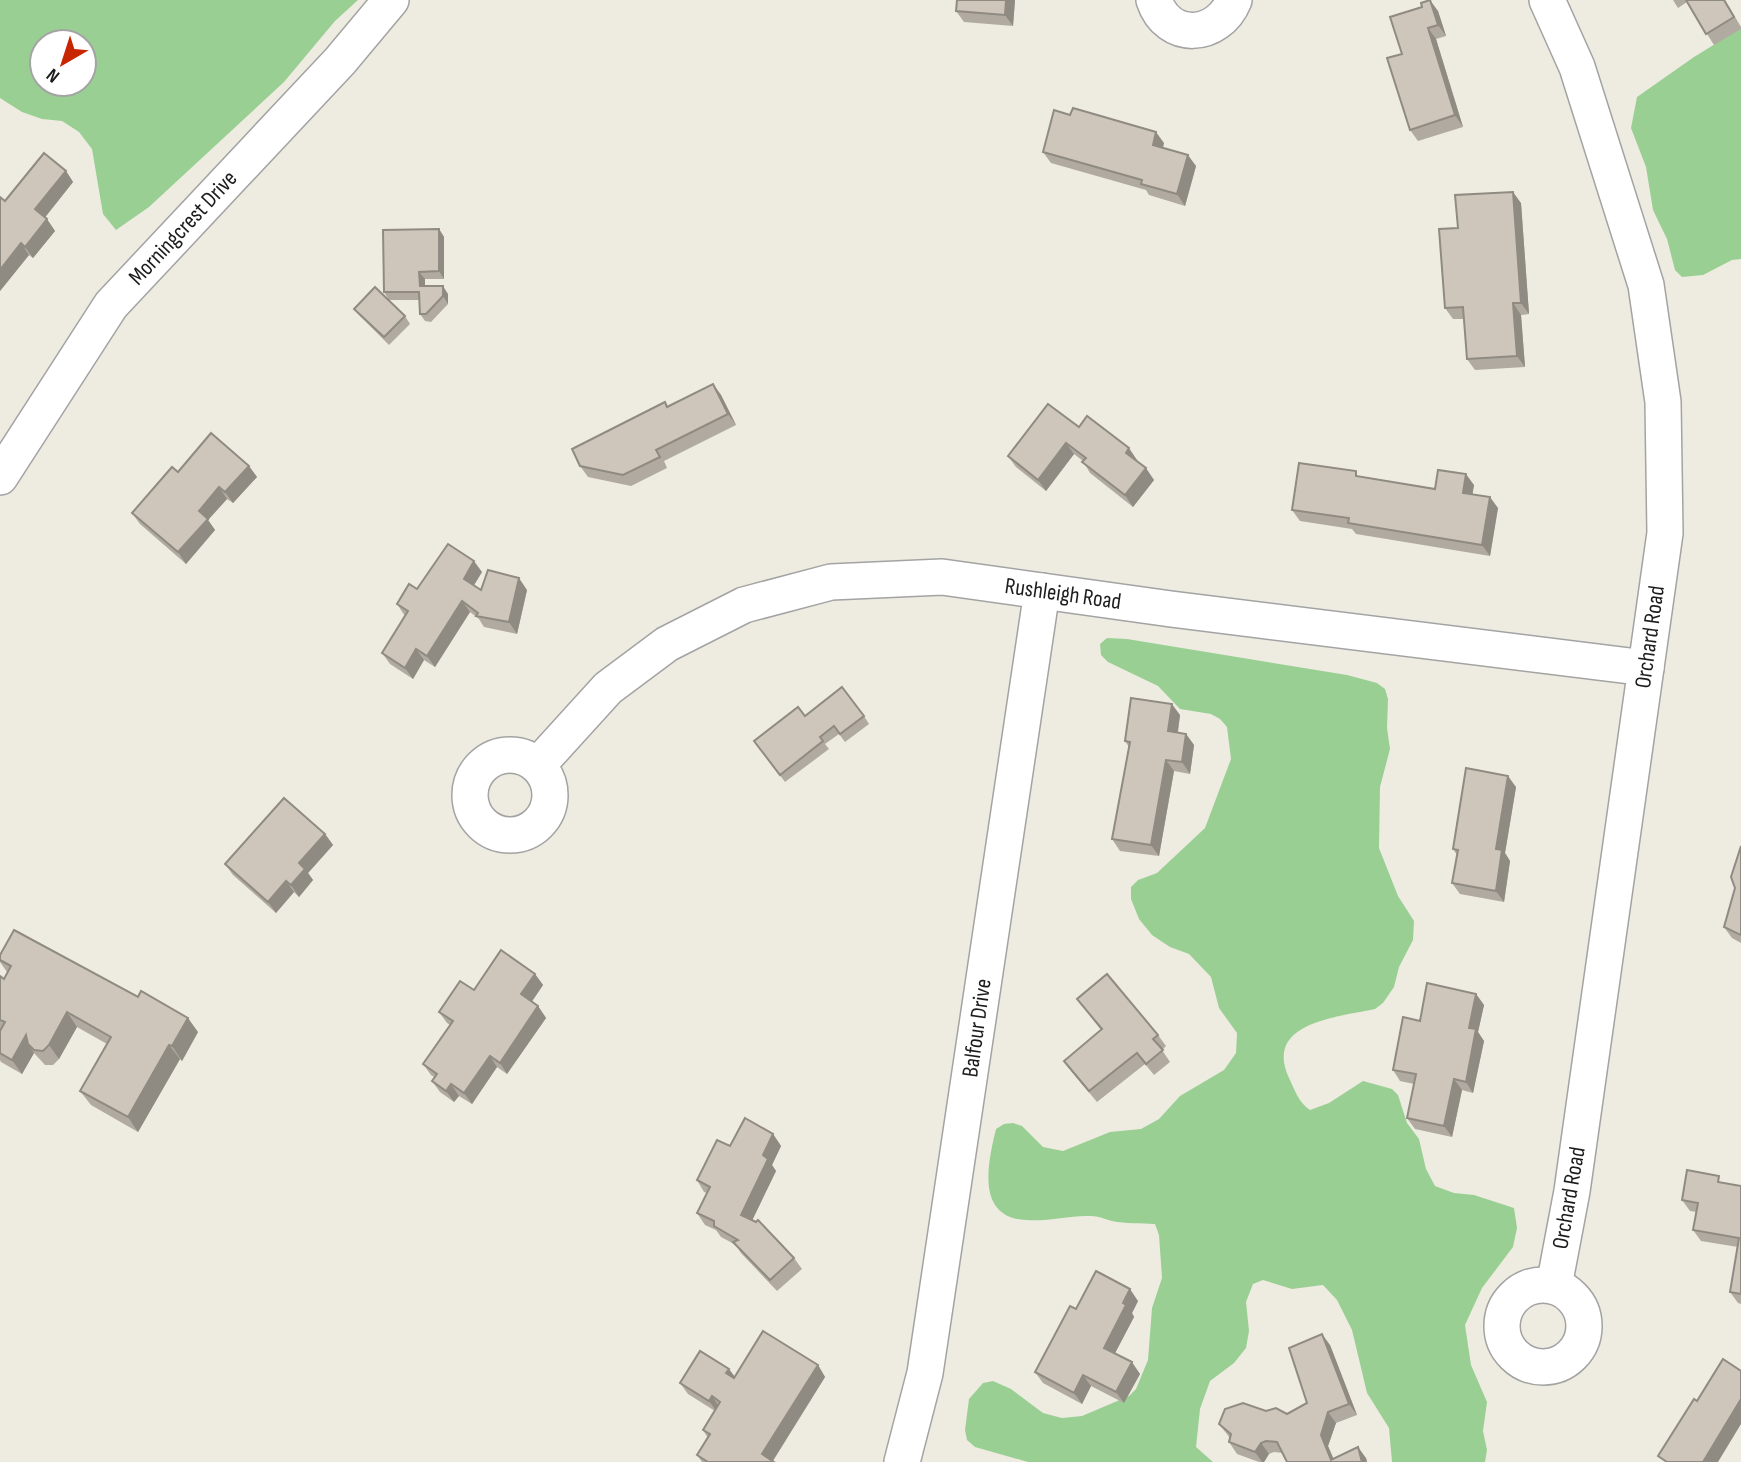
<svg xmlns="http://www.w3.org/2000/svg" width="1741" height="1462" font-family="'Sofia Sans Condensed',sans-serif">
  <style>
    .forest { fill: #9acf94; fill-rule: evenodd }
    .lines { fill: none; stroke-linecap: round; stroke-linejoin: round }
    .minor-casing { stroke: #a3a3a3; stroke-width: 38 }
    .minor { stroke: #fff; stroke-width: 35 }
    .wall { fill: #b1aaa0 }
    .shaded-wall { fill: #908b82 }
    .building { fill: #cec6ba; stroke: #908b82; stroke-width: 2 }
    .labels { text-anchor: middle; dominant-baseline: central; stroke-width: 7; stroke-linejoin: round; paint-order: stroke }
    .street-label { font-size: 23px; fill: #1c1c1c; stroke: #fff }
  </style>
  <rect width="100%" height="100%" fill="#eeece1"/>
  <g class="forest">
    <path d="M0,0H358L335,21L284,82L149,207L116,230L103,214L92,149L79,132L62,121L42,119L22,112L0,98ZM84,42V84H42V42Z"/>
    <polygon points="1741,28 1741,259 1732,260 1703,275 1682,277 1675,270 1667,239 1653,210 1646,167 1631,128 1637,97 1694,57"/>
    <path d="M1107,638L1127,639L1347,675L1377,683L1385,689L1388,699L1387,728L1390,749L1380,787L1379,848L1398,896L1414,921L1413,940L1399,967L1394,987L1383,1003L1375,1009C1339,1017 1263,1022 1289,1078C1295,1090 1298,1102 1310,1110L1329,1103L1363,1081L1392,1089L1398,1095L1407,1123L1419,1139L1426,1169L1435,1186L1454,1193L1474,1195L1514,1208L1517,1228L1513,1247L1482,1288L1465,1325L1471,1365L1487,1402L1483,1431L1487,1450L1485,1462H1392L1389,1428L1367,1393L1352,1330L1337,1300L1323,1285L1292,1289L1263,1280L1253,1284L1246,1302L1249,1331L1246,1348L1234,1363L1210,1381L1200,1409L1196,1447L1213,1462H1028L975,1447L967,1440L965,1430L969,1399L983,1383L993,1381L1011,1389L1043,1413L1062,1418L1082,1416L1129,1396L1136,1389L1148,1360L1152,1308L1162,1278L1159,1235L1155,1224C1141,1223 1126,1224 1112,1221C1105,1219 1098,1216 1091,1216C1069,1215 1048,1222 1026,1220C975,1218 988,1162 996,1129L1004,1124L1013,1123L1022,1126L1043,1147L1063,1151L1110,1132L1141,1129L1159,1119L1180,1096L1224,1070L1236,1053L1237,1033L1219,1008L1211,977L1189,954L1170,947L1152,935L1139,919L1131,899V887L1138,880L1157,873L1205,828L1231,759L1227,727L1220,719L1211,714L1180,709L1158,686L1108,662L1101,655L1100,644Z"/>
  </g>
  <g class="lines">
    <g class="minor-casing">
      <g id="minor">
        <path d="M1154,0C1168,42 1218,39 1234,0"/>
        <polyline points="1547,0 1577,67 1646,285 1663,402 1665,533 1572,1191 1554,1286"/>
        <polyline points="0,477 111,305 340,61 391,0"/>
        <circle cx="510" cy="795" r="40"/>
        <polyline points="538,765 608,688 667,644 744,605 831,582 942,577 1171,609 1646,668"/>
        <circle cx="1543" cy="1326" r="41"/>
        <polyline points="902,1462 925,1373 1042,591"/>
      </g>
    </g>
    <use href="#minor" class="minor"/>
  </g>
  <g class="wall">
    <polygon points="1015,0 1013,26 964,22 956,11"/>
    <polygon points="1673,0 1725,0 1741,27 1741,29 1714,45 1687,2 1678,8"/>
    <polygon points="1438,11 1446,36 1436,39 1463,127 1418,141 1410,130 1402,54"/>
    <polygon points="1164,143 1163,148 1196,166 1185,206 1149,195 1146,190 1051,163 1043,152"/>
    <polygon points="66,171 73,182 45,217 55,231 33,258 29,255 0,291 0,197 5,201"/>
    <polygon points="1521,203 1529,314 1521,315 1525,367 1475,370 1467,359 1464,319 1453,319 1445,308 1458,228"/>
    <polygon points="439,229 444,237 444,279 425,279 425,286 448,294 448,304 431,322 425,321 420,314 420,300 389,300 384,292"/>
    <polygon points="354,309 405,316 410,324 389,345 360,316"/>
    <polygon points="713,384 721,395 736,425 664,461 667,468 631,486 588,477 580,466 665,402 668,407"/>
    <polygon points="1079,427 1137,460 1137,461 1154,480 1133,507 1090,473 1083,461 1074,454 1046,491 1016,467 1008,456"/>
    <polygon points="249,466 257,477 233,503 227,499 208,520 215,530 186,564 140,524 132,513 178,472"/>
    <polygon points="1360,477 1435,489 1474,485 1472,494 1498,508 1490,556 1356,534 1352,529 1300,521 1292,510"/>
    <polygon points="482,572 474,585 481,590 527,590 517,634 484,627 479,619 470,612 435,667 424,660 413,679 390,664 382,653 405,616 397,604 417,589"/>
    <polygon points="1180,715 1178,733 1186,734 1194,745 1190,774 1174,771 1159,856 1120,851 1112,839 1129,747 1125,741"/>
    <polygon points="805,716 864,716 869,724 845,742 839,734 825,744 829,749 785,782 754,741"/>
    <polygon points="1516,787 1505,853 1510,861 1504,902 1460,894 1452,883 1457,855 1453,849"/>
    <polygon points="325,834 333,845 308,873 313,880 299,897 294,892 276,913 233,875 225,864"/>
    <polygon points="1741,846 1741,943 1732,938 1724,927 1735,888"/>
    <polygon points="0,955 198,1032 182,1061 180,1059 138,1132 91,1105 80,1091 107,1044 77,1027 59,1059 53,1065 45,1065 34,1053 22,1074 1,1062 0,1060 0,1031 1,1029 0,1029 0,976 4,979 7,972 0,962"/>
    <polygon points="535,974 543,985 531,1002 538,1006 546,1018 507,1074 497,1067 472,1104 459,1096 454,1102 440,1092 432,1081 434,1077 431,1075 423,1064 450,1025 447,1023 439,1012 474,990"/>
    <polygon points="1476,994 1484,1005 1478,1032 1484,1041 1473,1093 1462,1090 1452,1137 1415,1129 1407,1118 1414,1084 1400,1081 1393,1070 1420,1021"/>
    <polygon points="1077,999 1158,1035 1166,1046 1162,1050 1170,1062 1154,1075 1145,1064 1097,1102 1072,1072 1064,1061 1101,1030"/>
    <polygon points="773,1134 781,1146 772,1165 776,1171 752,1220 794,1258 802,1269 777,1291 741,1253 736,1245 721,1237 716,1230 705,1225 697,1213 707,1193 704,1192 697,1180 730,1146"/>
    <polygon points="1724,1183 1741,1186 1741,1304 1738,1303 1730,1292 1738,1247 1701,1241 1693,1230 1697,1212 1690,1211 1682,1200"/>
    <polygon points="1138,1301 1132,1313 1134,1317 1115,1353 1140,1374 1124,1403 1091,1386 1082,1404 1043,1383 1035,1372 1076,1309"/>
    <polygon points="1330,1345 1357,1415 1336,1423 1328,1446 1333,1459 1366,1458 1367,1462 1287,1462 1283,1453 1274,1452 1269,1454 1264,1462 1259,1462 1237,1454 1229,1442 1230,1438 1219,1424 1266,1411 1287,1414 1307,1403"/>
    <polygon points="818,1365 825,1377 773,1461 774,1462 702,1462 697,1455 708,1438 703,1430 715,1411 688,1394 680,1383 729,1369 735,1377"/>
  </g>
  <g class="shaded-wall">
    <polygon points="1006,0 1015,0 1013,26 1005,15"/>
    <polygon points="1430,0 1438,11 1446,36 1438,25"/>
    <polygon points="1428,28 1436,39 1463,127 1455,115"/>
    <polygon points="1156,132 1164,143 1160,156 1153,145"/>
    <polygon points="1188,155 1196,166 1185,206 1177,194"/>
    <polygon points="66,171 73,182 43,220 35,209"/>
    <polygon points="1513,192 1521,203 1529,314 1521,303"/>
    <polygon points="47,219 55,231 33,258 25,247"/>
    <polygon points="439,229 444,237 444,279 439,271"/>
    <polygon points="21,243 29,255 0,291 0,270"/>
    <polygon points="419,272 425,279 425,294 420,286"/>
    <polygon points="443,286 448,294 448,304 443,296"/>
    <polygon points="1513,303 1521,315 1525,367 1517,356"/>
    <polygon points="713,384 721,395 736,425 728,414"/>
    <polygon points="1066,443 1074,454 1046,491 1038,480"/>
    <polygon points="1129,448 1137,460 1134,464 1126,453"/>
    <polygon points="249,466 257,477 233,503 225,492"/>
    <polygon points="1146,468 1154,480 1133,507 1125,495"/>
    <polygon points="1466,474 1474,485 1471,504 1463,493"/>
    <polygon points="219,487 227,499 208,520 215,530 186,564 178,552 199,511"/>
    <polygon points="1490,497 1498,508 1490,556 1482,545"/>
    <polygon points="474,561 482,572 471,590 464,579"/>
    <polygon points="519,578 527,590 517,634 509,622"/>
    <polygon points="462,601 470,612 435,667 427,656"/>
    <polygon points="416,649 424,660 413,679 405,668"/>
    <polygon points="1172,704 1180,715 1176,743 1168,731"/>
    <polygon points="1186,734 1194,745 1190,774 1182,762"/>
    <polygon points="1166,760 1174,771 1159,856 1151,845"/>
    <polygon points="1508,776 1516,787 1505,853 1510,861 1504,902 1496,891 1496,849"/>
    <polygon points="325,834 333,845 308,873 313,880 299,897 291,885 299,863"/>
    <polygon points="286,881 294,892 276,913 268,902"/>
    <polygon points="535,974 543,985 529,1006 521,994"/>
    <polygon points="1476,994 1484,1005 1478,1032 1484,1041 1473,1093 1466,1082 1469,1028"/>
    <polygon points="538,1006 546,1018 507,1074 500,1063"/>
    <polygon points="67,1012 77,1027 59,1059 49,1045"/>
    <polygon points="188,1018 198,1032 182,1061 172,1046"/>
    <polygon points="26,1035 36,1049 35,1051 28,1044 34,1053 22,1074 12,1060"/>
    <polygon points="169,1045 180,1059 138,1132 128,1117"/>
    <polygon points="490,1056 497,1067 472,1104 464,1093"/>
    <polygon points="1454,1079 1462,1090 1452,1137 1444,1126"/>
    <polygon points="451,1084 459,1096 454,1102 446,1091"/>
    <polygon points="773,1134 781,1146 772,1165 776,1171 749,1227 741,1215 763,1155"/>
    <polygon points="1130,1289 1138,1301 1132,1313 1134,1317 1112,1359 1104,1348"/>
    <polygon points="1322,1334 1330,1345 1357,1415 1349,1404"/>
    <polygon points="1132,1362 1140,1374 1124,1403 1116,1392"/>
    <polygon points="818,1365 825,1377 772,1462 762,1454"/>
    <polygon points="729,1369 737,1380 726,1373"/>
    <polygon points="1083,1375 1091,1386 1082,1404 1074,1393"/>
    <polygon points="712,1396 720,1408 717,1412 709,1401"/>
    <polygon points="1741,1399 1741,1424 1718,1462 1703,1462"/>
    <polygon points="1328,1412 1336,1423 1328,1446 1335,1462 1331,1460 1321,1435"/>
    <polygon points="1261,1443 1269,1454 1264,1462 1262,1462 1255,1452"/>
    <polygon points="1358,1447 1366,1458 1367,1462 1362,1462"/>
  </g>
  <g class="building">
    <polygon points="957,0 1006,0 1005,15 956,11"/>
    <polygon points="1430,0 1438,25 1428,28 1455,115 1410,130 1387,58 1402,54 1390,17 1422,7 1421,3"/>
    <polygon points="1686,0 1724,0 1734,17 1706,34"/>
    <polygon points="1073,108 1156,132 1153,145 1188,155 1177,194 1141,184 1142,180 1043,152 1054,110 1070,115"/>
    <polygon points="44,153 66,171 35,209 47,219 25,247 21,243 0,270 0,197 5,201"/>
    <polygon points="1513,192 1521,303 1513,303 1517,356 1467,359 1463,307 1445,308 1439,229 1458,228 1455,195"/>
    <polygon points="439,229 439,271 419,272 420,286 443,286 443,296 426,314 420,314 419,292 384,292 383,230"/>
    <polygon points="375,287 405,316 384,337 354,309"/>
    <polygon points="713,384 728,414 656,450 660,457 623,475 580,466 572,449 665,402 667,407"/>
    <polygon points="1048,404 1079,427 1087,416 1129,448 1126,453 1146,468 1125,495 1082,462 1086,458 1066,443 1038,480 1008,456"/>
    <polygon points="211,433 249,466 225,492 219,487 199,511 208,519 178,552 132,513 172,467 178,472"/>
    <polygon points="1299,463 1356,471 1356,476 1435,489 1438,470 1466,474 1463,493 1490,497 1482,545 1348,523 1349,518 1292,510"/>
    <polygon points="448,544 474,561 464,579 481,590 488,570 519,578 509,622 476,616 478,613 462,601 427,656 416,649 405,668 382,653 408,611 397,604 409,584 417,589"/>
    <polygon points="842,687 864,716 840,734 834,726 820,737 823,741 780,775 754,741 798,707 805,716"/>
    <polygon points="1131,698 1172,704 1168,731 1186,734 1182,762 1166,760 1151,845 1112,839 1130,742 1125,741"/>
    <polygon points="1466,768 1508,776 1496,849 1502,850 1496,891 1452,883 1458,850 1453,849"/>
    <polygon points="284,798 325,834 299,863 305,869 291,885 286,881 268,902 225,864"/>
    <polygon points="1741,846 1741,935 1724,927 1735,888 1731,877"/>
    <polygon points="14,930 138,997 141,991 188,1018 172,1046 169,1045 128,1117 80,1091 111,1037 67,1012 49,1045 43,1051 34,1050 28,1044 26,1035 12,1060 0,1053 0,1031 5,1022 0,1020 0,976 4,979 11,966 0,960 0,955"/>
    <polygon points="501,950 535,974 521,994 538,1006 500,1063 490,1056 464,1093 451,1084 446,1091 432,1081 437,1074 423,1064 453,1021 439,1012 460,981 474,990"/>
    <polygon points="1107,974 1158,1035 1153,1039 1163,1050 1146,1064 1137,1053 1089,1091 1064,1061 1102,1029 1077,999"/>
    <polygon points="1427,983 1476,994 1469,1028 1476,1029 1466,1082 1454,1079 1444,1126 1407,1118 1416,1074 1393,1070 1403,1017 1420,1021"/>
    <polygon points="745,1118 773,1134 763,1155 768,1159 741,1215 756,1222 758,1220 794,1258 770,1280 733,1242 738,1240 714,1226 714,1221 697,1213 710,1187 697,1180 717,1140 730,1146"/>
    <polygon points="1687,1170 1719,1176 1718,1182 1741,1186 1741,1294 1730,1292 1739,1238 1693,1230 1698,1203 1682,1200"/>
    <polygon points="1096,1271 1130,1289 1123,1303 1126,1305 1104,1348 1132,1362 1116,1392 1083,1375 1074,1393 1035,1372 1070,1306 1076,1309"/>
    <polygon points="763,1331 818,1365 762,1454 774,1462 708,1462 697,1455 710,1434 703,1430 720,1402 712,1396 709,1401 680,1383 700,1351 729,1369 726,1373 734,1378"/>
    <polygon points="1322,1334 1349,1404 1328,1412 1321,1435 1331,1460 1358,1447 1362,1462 1287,1462 1277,1442 1266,1441 1261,1443 1255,1452 1229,1442 1231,1434 1219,1424 1225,1409 1243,1403 1266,1411 1276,1408 1287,1414 1307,1403 1289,1348"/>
    <polygon points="1723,1359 1741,1371 1741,1399 1703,1462 1667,1462 1658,1456 1694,1399 1697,1401"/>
  </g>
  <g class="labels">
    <g class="street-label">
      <text transform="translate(183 228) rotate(-47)">Morningcrest Drive</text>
      <text transform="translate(1063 594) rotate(8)">Rushleigh Road</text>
      <text transform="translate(1650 637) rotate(-82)">Orchard Road</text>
      <text transform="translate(977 1028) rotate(-82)">Balfour Drive</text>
      <text transform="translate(1569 1198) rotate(-80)">Orchard Road</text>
    </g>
  </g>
  <g transform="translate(63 63) rotate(219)"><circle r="33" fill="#ffffff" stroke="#a4a4a4" stroke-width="2"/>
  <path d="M0-5L12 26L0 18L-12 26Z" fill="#c82600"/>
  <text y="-10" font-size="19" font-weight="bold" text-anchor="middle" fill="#1c1c1c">N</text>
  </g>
</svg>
